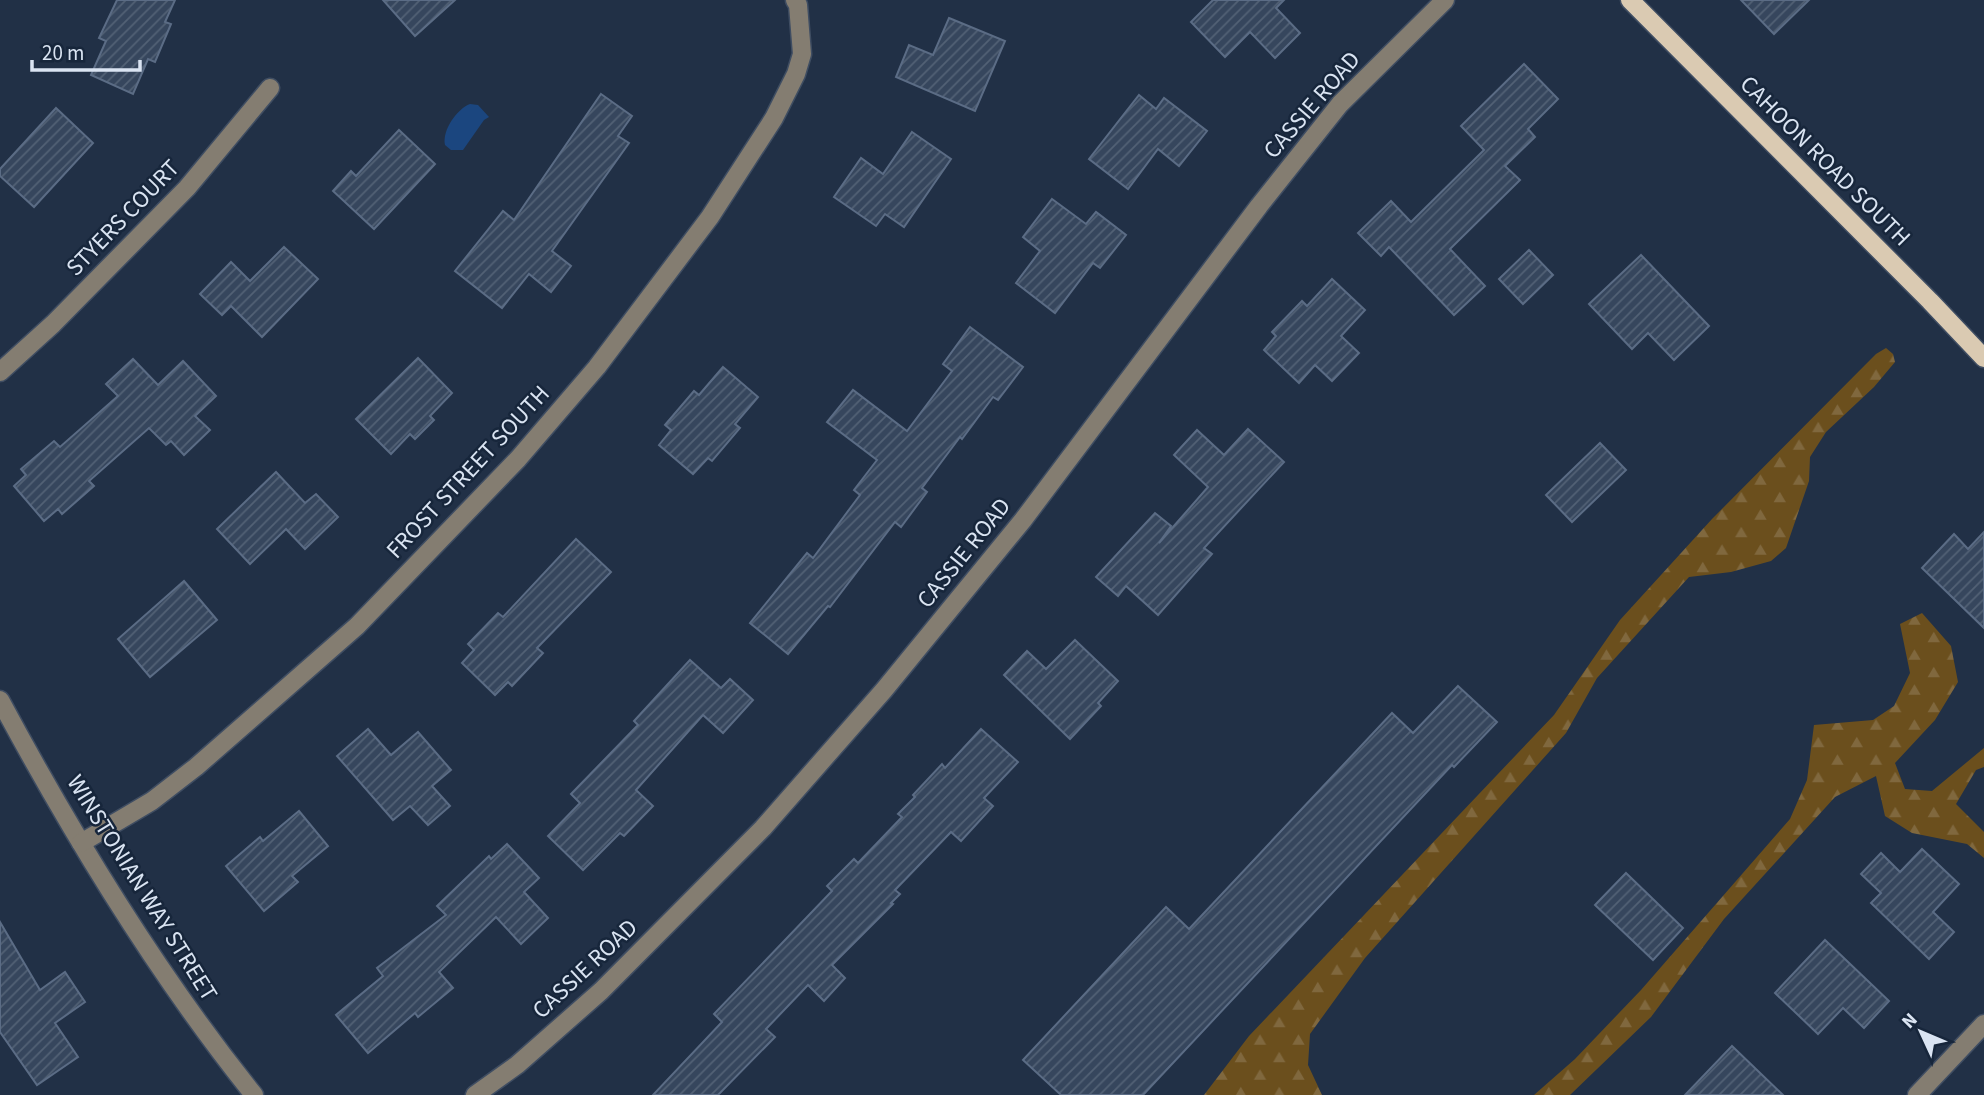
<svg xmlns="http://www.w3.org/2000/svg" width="1984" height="1095" font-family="'Source Sans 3',sans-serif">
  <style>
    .forest { fill: url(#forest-firs) }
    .water { fill: #1b467f }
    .building { fill: url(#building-hatch); stroke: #5b6c85; stroke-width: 2 }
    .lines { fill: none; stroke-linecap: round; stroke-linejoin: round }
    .minor-casing { stroke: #3f4d62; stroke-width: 21 }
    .major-casing { stroke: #3f4d62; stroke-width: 21 }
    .minor { stroke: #847d71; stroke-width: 18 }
    .major { stroke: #dacab2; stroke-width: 18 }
    .labels { text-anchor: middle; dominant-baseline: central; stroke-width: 5; stroke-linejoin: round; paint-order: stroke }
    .street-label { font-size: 24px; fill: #dae4f2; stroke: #17263b }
  </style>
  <defs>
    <pattern id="forest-firs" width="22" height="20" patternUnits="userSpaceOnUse" patternTransform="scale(1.75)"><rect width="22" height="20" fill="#6b4f1d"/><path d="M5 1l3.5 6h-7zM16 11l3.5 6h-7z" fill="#80683e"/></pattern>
    <pattern id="building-hatch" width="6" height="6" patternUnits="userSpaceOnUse" patternTransform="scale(1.75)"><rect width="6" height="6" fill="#36465d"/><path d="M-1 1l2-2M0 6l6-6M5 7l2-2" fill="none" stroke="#526175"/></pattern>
  </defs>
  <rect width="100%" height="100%" fill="#213046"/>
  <g class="forest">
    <polygon points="1886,348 1893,354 1895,362 1874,387 1826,432 1810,457 1809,481 1786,548 1771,561 1731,572 1689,577 1597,678 1566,733 1365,958 1310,1034 1308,1065 1322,1095 1204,1095 1249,1036 1554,715 1620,620 1712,519 1876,354"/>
    <polygon points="1922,613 1951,646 1958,682 1935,720 1895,763 1905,789 1932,791 1984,748 1984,767 1976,770 1956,804 1984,832 1984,858 1967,844 1912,833 1885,816 1876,776 1835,797 1724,919 1651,1017 1570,1095 1534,1095 1575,1059 1641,990 1790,819 1807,780 1814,725 1873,720 1894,706 1910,673 1900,624"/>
  </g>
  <path class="water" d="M470,104L478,105L489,117L484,120L463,150H451L445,145C442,130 457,109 470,104Z"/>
  <g class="building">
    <polygon points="117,0 175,0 165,22 171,24 155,62 148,59 133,94 91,75 106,41 99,38"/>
    <polygon points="383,0 455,0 415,36"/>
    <polygon points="1213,0 1284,0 1276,8 1300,33 1275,58 1250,32 1225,57 1191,22"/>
    <polygon points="1741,0 1809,0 1774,34"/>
    <polygon points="949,18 1005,41 975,111 896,77 909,45 933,55"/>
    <polygon points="1524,64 1558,99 1528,129 1535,137 1505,166 1520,180 1450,249 1485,286 1454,315 1389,247 1381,256 1358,233 1391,201 1411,222 1484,150 1461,126"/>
    <polygon points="601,94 632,116 618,136 629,143 552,251 571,266 551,292 529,274 502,308 455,271 503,211 514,220"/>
    <polygon points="1139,95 1156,109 1164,98 1207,131 1179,166 1158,149 1128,189 1089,159"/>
    <polygon points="56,108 93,143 34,207 0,176 0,169"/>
    <polygon points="399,130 435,164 374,229 333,191 351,171 356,176"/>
    <polygon points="912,132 951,159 904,227 885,214 876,226 834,197 861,158 883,174"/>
    <polygon points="1052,199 1086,224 1096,212 1126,235 1100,268 1093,263 1055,313 1016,283 1040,251 1023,237"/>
    <polygon points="284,247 318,279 262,337 231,306 222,315 200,294 231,262 250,281"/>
    <polygon points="1529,250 1553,275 1523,304 1499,279"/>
    <polygon points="1641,255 1709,326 1674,360 1648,333 1632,349 1589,304"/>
    <polygon points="1332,279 1365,310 1341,336 1359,353 1332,381 1315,365 1299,383 1264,350 1276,336 1272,332 1302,301 1307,306"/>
    <polygon points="970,327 1023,367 998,400 993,397 962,439 960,437 922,488 927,492 901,527 895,522 830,607 828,606 788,654 750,623 807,553 813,558 860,495 854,490 877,460 827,422 853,390 907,431 952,371 943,364"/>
    <polygon points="418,358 452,393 430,416 434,420 415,439 410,434 391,454 356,419"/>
    <polygon points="133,359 158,385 183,361 216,396 195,416 210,430 184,455 171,441 166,445 149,428 89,481 94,486 62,514 58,509 44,521 14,486 26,475 21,469 54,441 60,447 118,396 106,384"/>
    <polygon points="723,367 758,397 735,424 740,428 712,461 708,458 693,474 659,445 671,430 665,425 694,391 699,395"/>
    <polygon points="1248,429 1284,462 1204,548 1212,554 1158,615 1126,586 1118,596 1096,577 1155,513 1171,526 1159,543 1208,487 1174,455 1197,430 1224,455"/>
    <polygon points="1600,443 1626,470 1572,522 1546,495"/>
    <polygon points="276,472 305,503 316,494 338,517 305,549 286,529 250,564 217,529"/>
    <polygon points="1984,532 1984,628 1922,568 1954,534 1968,549"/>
    <polygon points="576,539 611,572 537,648 543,653 512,686 508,682 495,695 462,663 474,650 468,644 498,613 503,617"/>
    <polygon points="184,581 217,620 150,677 118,639"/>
    <polygon points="1075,640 1118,681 1098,703 1101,706 1070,739 1004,675 1027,651 1046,669"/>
    <polygon points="690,660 721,688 730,679 753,700 723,733 703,715 636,790 653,806 624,836 620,833 583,870 548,836 580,803 571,794 638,725 634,721"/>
    <polygon points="1458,686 1497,722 1454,767 1452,765 1143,1095 1061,1095 1023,1060 1166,907 1189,929 1392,713 1413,733"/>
    <polygon points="368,729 391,755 418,732 451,770 432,786 450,806 428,825 410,806 393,820 337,756"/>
    <polygon points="981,729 1018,762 984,798 993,806 961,841 951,832 895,890 900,894 891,903 893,904 832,965 845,978 824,1001 808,985 766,1029 775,1037 718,1095 653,1095 722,1022 714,1014 832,891 827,886 854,859 858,863 902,817 898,814 915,797 913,795 942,764 945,768"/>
    <polygon points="299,811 328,846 292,876 298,882 264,911 226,866 260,837 263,841"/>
    <polygon points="507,844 539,878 524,892 548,918 521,944 496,917 439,972 453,988 418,1017 415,1013 368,1053 336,1015 383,976 377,968 446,915 437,906 489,856 491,859"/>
    <polygon points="1922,849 1959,884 1933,912 1954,932 1929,959 1871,903 1881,893 1861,874 1881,853 1900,872"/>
    <polygon points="1626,873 1683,928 1653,960 1595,905"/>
    <polygon points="0,922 40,990 65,972 85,1002 55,1023 78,1057 37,1085 0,1032"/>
    <polygon points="1825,940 1889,1001 1864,1028 1843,1008 1818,1034 1775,993"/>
    <polygon points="1732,1046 1783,1095 1685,1095"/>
  </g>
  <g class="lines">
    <g class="minor-casing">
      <g id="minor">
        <polyline points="0,372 53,324 187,188 270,88"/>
        <path d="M0,700C74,838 156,973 254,1095"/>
        <polyline points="81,843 152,801 196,767 357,626 518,459 597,367 710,217 774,118 796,74 802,54 798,5 795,0"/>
        <polyline points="475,1095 517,1065 601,991 763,828 884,690 1023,520 1259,206 1340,104 1445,0"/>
        <polyline points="1917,1095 1984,1024"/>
      </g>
    </g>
    <g class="major-casing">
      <polyline id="major" points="1630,0 1930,301 1984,358"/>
    </g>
    <use href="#minor" class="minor"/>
    <use href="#major" class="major"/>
  </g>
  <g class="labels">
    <g class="street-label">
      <text transform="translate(1312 105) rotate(-49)">CASSIE ROAD</text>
      <text transform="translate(1825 161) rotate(45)">CAHOON ROAD SOUTH</text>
      <text transform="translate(123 218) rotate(-46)">STYERS COURT</text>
      <text transform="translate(468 472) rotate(-47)">FROST STREET SOUTH</text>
      <text transform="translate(964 553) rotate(-51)">CASSIE ROAD</text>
      <text transform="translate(142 888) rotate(58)">WINSTONIAN WAY STREET</text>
      <text transform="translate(585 969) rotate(-43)">CASSIE ROAD</text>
    </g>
  </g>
  <g transform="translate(1921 1032) rotate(314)" stroke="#17263b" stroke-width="5" paint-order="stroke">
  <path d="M0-5L12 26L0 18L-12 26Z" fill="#dae4f2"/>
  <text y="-10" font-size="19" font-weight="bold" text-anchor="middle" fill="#dae4f2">N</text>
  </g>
  <path d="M32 60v10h108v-10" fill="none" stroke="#dae4f2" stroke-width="3.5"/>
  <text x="42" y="60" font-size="21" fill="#dae4f2" stroke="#17263b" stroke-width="5" paint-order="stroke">20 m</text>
</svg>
